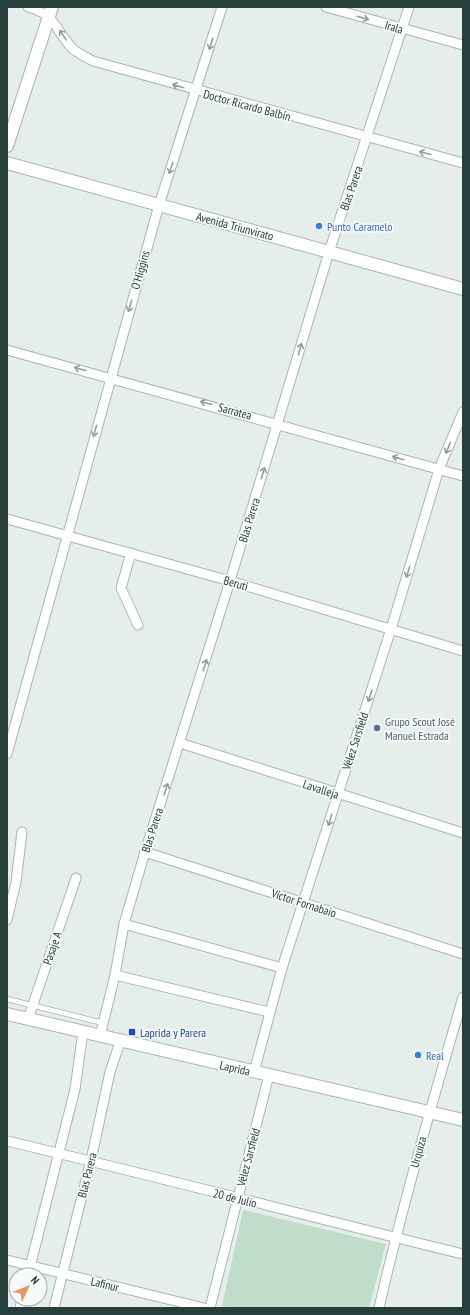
<svg xmlns="http://www.w3.org/2000/svg" width="470" height="1315" font-family="'PT Sans Narrow',sans-serif">
  <style>
    .green { fill: #c0ddcb }
    .lines { fill: none; stroke-linecap: round; stroke-linejoin: round }
    .service-casing { stroke: #a9b6b2; stroke-width: 6 }
    .minor-casing { stroke: #a9b6b2; stroke-width: 11 }
    .tertiary-casing { stroke: #a9b6b2; stroke-width: 14 }
    .service { stroke: #fff; stroke-width: 4.5 }
    .minor { stroke: #fff; stroke-width: 9 }
    .tertiary { stroke: #fff; stroke-width: 12 }
    .oneway { stroke: #929f9c }
    .shop-dot { fill: #3f7fe0; stroke: #f6faf8; stroke-width: 1.5 }
    .service-dot { fill: #5c6f8a; stroke: #f6faf8; stroke-width: 1.5 }
    .transit-dot { fill: #1a4fb4; stroke: #f6faf8; stroke-width: 1.5 }
    .labels { text-anchor: middle; dominant-baseline: central; stroke-width: 3.5; stroke-linejoin: round; paint-order: stroke }
    .street-label { font-size: 12px; fill: #263f3a; stroke: #f6faf8 }
    .shop-label { font-size: 12px; fill: #366cbe; stroke: #f6faf8; text-anchor: start }
    .service-label { font-size: 12px; fill: #4e5e75; stroke: #f6faf8; text-anchor: start }
    .transit-label { font-size: 12px; fill: #164399; stroke: #f6faf8; text-anchor: start }
  </style>
  <rect width="100%" height="100%" fill="#e6eeeb"/>
  <polygon class="green" points="243,1210 386,1244 369,1308 232,1308 222,1306"/>
  <g class="lines">
    <g class="service-casing">
      <polyline id="service" points="7,999 103,1023"/>
    </g>
    <g class="minor-casing">
      <g id="minor">
        <path d="M28,7C58,15 55,32 74,50C80,54 87,58 93,61L463,163"/>
        <polyline points="326,7 463,45"/>
        <polyline points="7,350 463,476"/>
        <polyline points="7,519 230,581 463,651"/>
        <polyline points="131,553 121,588 138,625"/>
        <polyline points="180,743 463,833"/>
        <polyline points="7,754 159,205 222,7"/>
        <polyline points="145,852 463,954"/>
        <polyline points="7,920 16,882 22,832"/>
        <polyline points="124,924 282,968"/>
        <polyline points="115,975 269,1012"/>
        <polyline points="28,1019 76,878"/>
        <polyline points="100,1036 115,975 124,924 145,852 230,581 329,252 409,7"/>
        <polyline points="254,1072 282,968 391,629 439,469 463,412"/>
        <path d="M7,1141C159,1177 311,1217 463,1254"/>
        <polyline points="7,1260 204,1308"/>
        <polyline points="28,1275 75,1089 83,1032"/>
        <polyline points="20,1308 22,1299"/>
        <polyline points="54,1308 91,1160 110,1072 120,1042"/>
        <polyline points="210,1308 269,1075"/>
        <path d="M379,1308C403,1203 433,1100 463,997"/>
      </g>
    </g>
    <g class="tertiary-casing">
      <g id="tertiary">
        <polyline points="7,146 52,7"/>
        <polyline points="7,163 463,289"/>
        <polyline points="7,1014 463,1120"/>
      </g>
    </g>
    <use href="#service" class="service"/>
    <use href="#minor" class="minor"/>
    <use href="#tertiary" class="tertiary"/>
  </g>
  <defs><path id="oneway-shaft" d="M-6 0H5M1.5-3L5.5 0L1.5 3" fill="none" stroke-width="1.6" stroke-linecap="round" stroke-linejoin="round"/></defs>
  <g class="oneway">
    <use href="#oneway-shaft" transform="translate(363 18) rotate(16)"/>
    <use href="#oneway-shaft" transform="translate(63 35) rotate(-124)"/>
    <use href="#oneway-shaft" transform="translate(211 44) rotate(107)"/>
    <use href="#oneway-shaft" transform="translate(178 86) rotate(-164)"/>
    <use href="#oneway-shaft" transform="translate(425 153) rotate(-165)"/>
    <use href="#oneway-shaft" transform="translate(171 168) rotate(108)"/>
    <use href="#oneway-shaft" transform="translate(130 306) rotate(106)"/>
    <use href="#oneway-shaft" transform="translate(300 349) rotate(-73)"/>
    <use href="#oneway-shaft" transform="translate(80 369) rotate(-165)"/>
    <use href="#oneway-shaft" transform="translate(206 403) rotate(-165)"/>
    <use href="#oneway-shaft" transform="translate(95 431) rotate(105)"/>
    <use href="#oneway-shaft" transform="translate(448 448) rotate(113)"/>
    <use href="#oneway-shaft" transform="translate(398 458) rotate(-164)"/>
    <use href="#oneway-shaft" transform="translate(263 473) rotate(-73)"/>
    <use href="#oneway-shaft" transform="translate(408 572) rotate(107)"/>
    <use href="#oneway-shaft" transform="translate(205 665) rotate(-73)"/>
    <use href="#oneway-shaft" transform="translate(370 696) rotate(108)"/>
    <use href="#oneway-shaft" transform="translate(166 789) rotate(-72)"/>
    <use href="#oneway-shaft" transform="translate(330 820) rotate(107)"/>
  </g>
  <g class="shop-dot">
    <circle cx="319" cy="226" r="4"/>
    <circle cx="418" cy="1055" r="4"/>
  </g>
  <circle class="service-dot" cx="377" cy="728" r="4"/>
  <rect class="transit-dot" x="128" y="1028" width="8" height="8" rx="2"/>
  <g class="labels">
    <g class="street-label">
      <text transform="translate(394 27) rotate(16)">Irala</text>
      <text transform="translate(247 105) rotate(15)">Doctor Ricardo Balbín</text>
      <text transform="translate(351 188) rotate(-71)">Blas Parera</text>
      <text transform="translate(235 226) rotate(15)">Avenida Triunvirato</text>
      <text transform="translate(140 270) rotate(-74)">O'Higgins</text>
      <text transform="translate(235 411) rotate(15)">Sarratea</text>
      <text transform="translate(249 520) rotate(-73)">Blas Parera</text>
      <text transform="translate(236 583) rotate(16)">Beruti</text>
      <text transform="translate(355 741) rotate(-72)">Vélez Sarsfield</text>
      <text transform="translate(321 789) rotate(18)">Lavalleja</text>
      <text transform="translate(152 830) rotate(-72)">Blas Parera</text>
      <text transform="translate(304 903) rotate(18)">Víctor Fornabaio</text>
      <text transform="translate(52 948) rotate(-71)">Pasaje A</text>
      <text transform="translate(235 1068) rotate(13)">Laprida</text>
      <text transform="translate(418 1152) rotate(-75)">Urquiza</text>
      <text transform="translate(248 1157) rotate(-75)">Vélez Sarsfield</text>
      <text transform="translate(87 1175) rotate(-76)">Blas Parera</text>
      <text transform="translate(235 1198) rotate(14)">20 de Julio</text>
      <text transform="translate(105 1284) rotate(14)">Lafinur</text>
    </g>
    <g class="shop-label">
      <text x="327" y="226">Punto Caramelo</text>
      <text x="426" y="1055">Real</text>
    </g>
    <g class="service-label">
      <text x="385" y="721">Grupo Scout José<tspan x="385" dy="14">Manuel Estrada</tspan></text>
    </g>
    <g class="transit-label">
      <text x="140" y="1032">Laprida y Parera</text>
    </g>
  </g>
  <rect width="470" height="1315" fill="none" stroke="#263f3a" stroke-width="16"/>
  <g transform="translate(28 1287) rotate(47)"><circle r="19" fill="#f6faf8" stroke="#a3afac"/>
  <path d="M0-3L7 15L0 10L-7 15Z" fill="#e89569"/>
  <text y="-6" font-size="11" font-weight="bold" text-anchor="middle" fill="#263f3a">N</text>
  </g>
</svg>
